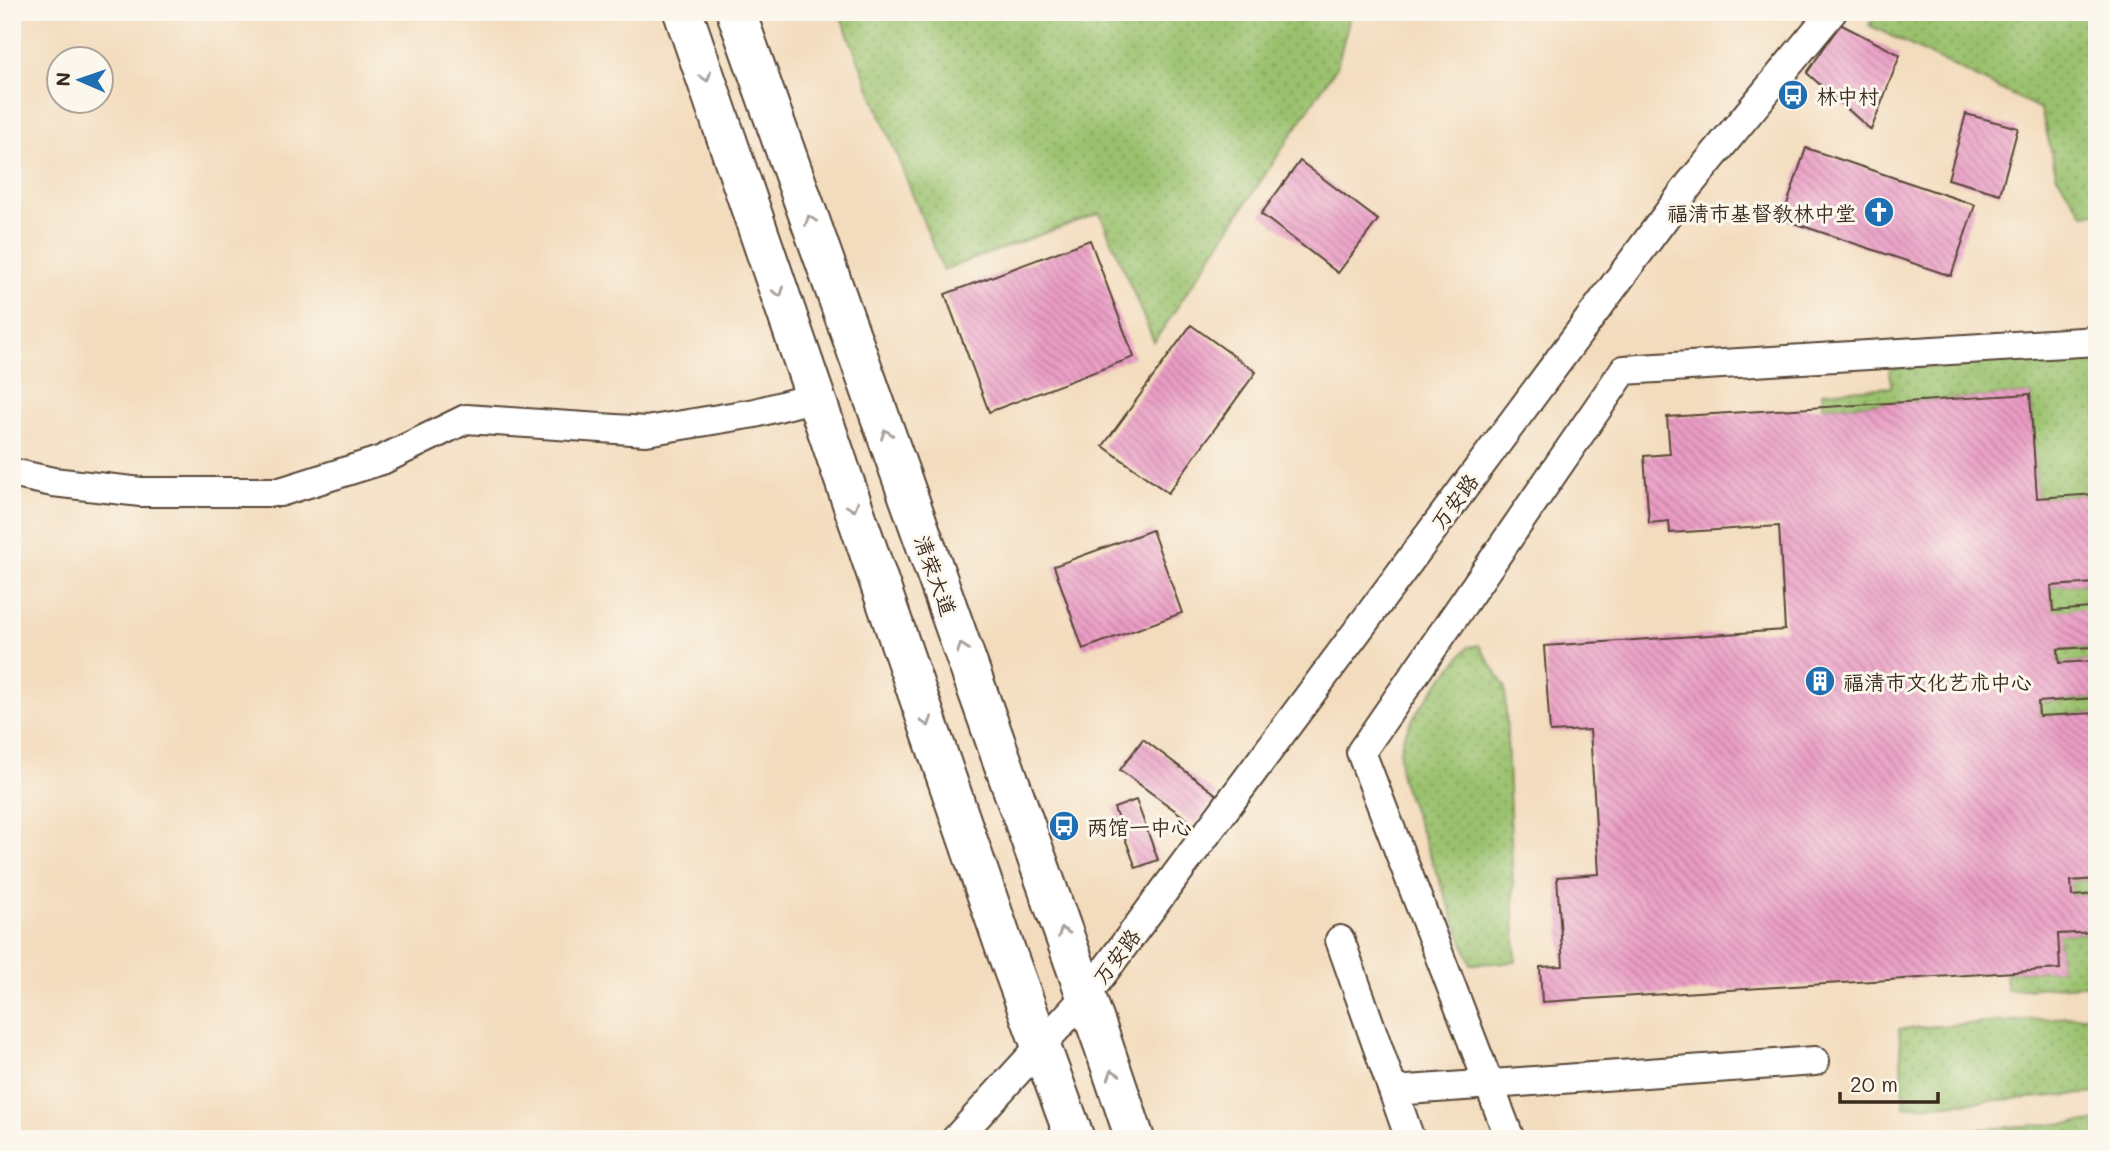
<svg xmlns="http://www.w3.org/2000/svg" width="2109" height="1151" font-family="Mali,'LXGW WenKai TC',sans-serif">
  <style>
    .grass { fill: url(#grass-dots); stroke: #6a7646; stroke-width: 2 }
    .building { fill: url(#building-back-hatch) }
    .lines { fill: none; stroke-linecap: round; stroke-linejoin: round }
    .minor-casing { stroke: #574536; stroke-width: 32 }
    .primary-casing { stroke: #574536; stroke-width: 42 }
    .minor { stroke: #fff; stroke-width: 28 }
    .primary { stroke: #fff; stroke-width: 38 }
    .oneway { stroke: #a79f9a }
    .labels { text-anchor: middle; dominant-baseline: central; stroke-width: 6; stroke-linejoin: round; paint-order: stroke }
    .poi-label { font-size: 21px; fill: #3b2a1e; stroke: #fbf7ec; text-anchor: start }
    .street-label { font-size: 21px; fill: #3b2a1e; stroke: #fbf7ec }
  </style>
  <defs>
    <pattern id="grass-dots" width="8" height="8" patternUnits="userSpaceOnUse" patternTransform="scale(1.75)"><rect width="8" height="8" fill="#9ac16d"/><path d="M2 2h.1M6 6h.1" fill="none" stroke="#7f9d59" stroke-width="1.8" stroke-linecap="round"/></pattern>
    <pattern id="building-back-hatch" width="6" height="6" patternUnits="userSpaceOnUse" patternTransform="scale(1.75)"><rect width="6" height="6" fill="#ea9bc4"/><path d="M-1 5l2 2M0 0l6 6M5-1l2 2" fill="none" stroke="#bf7f9f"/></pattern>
  </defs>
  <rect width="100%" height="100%" fill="#fbf7ec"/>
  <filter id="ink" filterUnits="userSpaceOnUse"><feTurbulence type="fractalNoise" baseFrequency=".0143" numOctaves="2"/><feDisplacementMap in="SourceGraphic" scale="14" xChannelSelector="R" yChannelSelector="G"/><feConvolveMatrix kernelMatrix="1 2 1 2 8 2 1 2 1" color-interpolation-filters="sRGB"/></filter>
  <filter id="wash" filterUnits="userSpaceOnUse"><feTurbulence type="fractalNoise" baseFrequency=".00686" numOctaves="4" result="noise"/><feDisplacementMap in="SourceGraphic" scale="28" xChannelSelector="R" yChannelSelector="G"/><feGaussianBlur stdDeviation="1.57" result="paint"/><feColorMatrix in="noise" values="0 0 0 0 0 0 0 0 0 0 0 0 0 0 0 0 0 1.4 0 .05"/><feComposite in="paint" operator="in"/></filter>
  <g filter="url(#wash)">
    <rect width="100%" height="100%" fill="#f3dcbd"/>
    <g class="grass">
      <polygon points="839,12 1351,12 1337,66 1154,342 1100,213 943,270"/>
      <polygon points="1877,12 2097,12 2097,213 2083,214 2057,176 2041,109 1869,25"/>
      <polygon points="2097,355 2097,494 2037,498 2030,394 1823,407 1822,392 1891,387 1890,369"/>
      <polygon points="2097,583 2097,713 2039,716 2038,702 2095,698 2092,661 2059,663 2058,649 2092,647 2090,609 2053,611 2051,586"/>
      <path d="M1479,645L1505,687L1516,962L1471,964L1401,778C1400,767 1398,757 1401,746C1406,718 1450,671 1468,647Z"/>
      <polygon points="2097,879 2097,894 2072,896 2071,881"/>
      <polygon points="2097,932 2097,984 2007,990 2006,973 2060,969 2058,934"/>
      <polygon points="2097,1015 2097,1093 1904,1107 1899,1029"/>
      <polygon points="2097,1121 2097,1139 1904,1139 1904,1134"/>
    </g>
    <g id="blocks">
      <g class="building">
        <polygon points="1840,24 1900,55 1871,130 1807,73"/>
        <polygon points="1966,114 2018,128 2000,194 1948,179"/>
        <polygon points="1806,148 1975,205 1951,276 1782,219"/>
        <polygon points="1300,161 1378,220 1338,273 1261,214"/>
        <polygon points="1090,240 1134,357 989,412 945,294"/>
        <polygon points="1191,325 1256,372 1168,493 1103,446"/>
        <polygon points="2030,394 2037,498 2097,494 2097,583 2051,586 2053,611 2090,608 2092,647 2058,649 2059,663 2092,661 2095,698 2038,702 2039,716 2097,713 2097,879 2071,881 2072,896 2097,894 2097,932 2058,934 2060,969 1542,1002 1540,967 1563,966 1557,877 1599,874 1590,730 1550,732 1544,646 1785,630 1779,526 1670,533 1669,521 1649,523 1644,456 1670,454 1667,417"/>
        <polygon points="1152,530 1182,613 1083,649 1054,566"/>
        <polygon points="1143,739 1217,795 1195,825 1120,770"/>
        <polygon points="1136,800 1158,860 1136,868 1114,808"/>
      </g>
    </g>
  </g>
  <g filter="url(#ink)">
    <use href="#blocks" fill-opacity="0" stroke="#574536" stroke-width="2"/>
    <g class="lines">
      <g class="minor-casing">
        <g id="minor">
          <polyline points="12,473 53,482 141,492 280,492 382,460 466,419 646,431 755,413 816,397"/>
          <polyline points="1340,940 1410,1139"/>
          <polyline points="1394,1091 1815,1061"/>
          <polyline points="956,1139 1086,996 1689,185 1832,12"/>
          <polyline points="1510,1139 1361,752 1624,370 2097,341"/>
        </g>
      </g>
      <g class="primary-casing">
        <g id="primary">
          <polyline points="683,12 1006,951 1075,1139"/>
          <polyline points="736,12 1103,1044 1135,1139"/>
        </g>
      </g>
      <use href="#minor" class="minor"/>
      <use href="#primary" class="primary"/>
    </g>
    <defs><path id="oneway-chevron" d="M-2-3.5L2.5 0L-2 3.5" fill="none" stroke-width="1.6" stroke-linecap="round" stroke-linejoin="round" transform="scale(1.75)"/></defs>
    <g class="oneway">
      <use href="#oneway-chevron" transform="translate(706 77) rotate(71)"/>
      <use href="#oneway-chevron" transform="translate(810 220) rotate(-110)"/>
      <use href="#oneway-chevron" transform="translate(779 292) rotate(71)"/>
      <use href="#oneway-chevron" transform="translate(886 434) rotate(-110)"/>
      <use href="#oneway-chevron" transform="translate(853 507) rotate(71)"/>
      <use href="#oneway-chevron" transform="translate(962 648) rotate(-110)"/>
      <use href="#oneway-chevron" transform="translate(927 722) rotate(71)"/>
      <use href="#oneway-chevron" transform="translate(1063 932) rotate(-110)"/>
      <use href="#oneway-chevron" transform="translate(1113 1074) rotate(-108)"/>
    </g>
  </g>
  <defs>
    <g id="bus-disc" transform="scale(1.575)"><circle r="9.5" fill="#1f6fb2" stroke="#fbf7ec"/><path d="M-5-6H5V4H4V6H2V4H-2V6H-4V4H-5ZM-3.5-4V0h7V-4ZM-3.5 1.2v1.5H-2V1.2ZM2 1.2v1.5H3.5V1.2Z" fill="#fff"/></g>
    <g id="church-disc" transform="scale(1.575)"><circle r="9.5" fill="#1f6fb2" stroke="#fbf7ec"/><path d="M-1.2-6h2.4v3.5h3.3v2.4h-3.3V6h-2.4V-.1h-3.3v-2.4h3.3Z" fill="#fff"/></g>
    <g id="building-disc" transform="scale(1.575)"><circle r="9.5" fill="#1f6fb2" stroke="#fbf7ec"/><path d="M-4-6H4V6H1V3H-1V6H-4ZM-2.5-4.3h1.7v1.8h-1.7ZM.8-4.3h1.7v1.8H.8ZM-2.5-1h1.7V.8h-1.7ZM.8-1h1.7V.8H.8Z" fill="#fff"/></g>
  </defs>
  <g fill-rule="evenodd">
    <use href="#bus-disc" x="1793" y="95"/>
    <use href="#church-disc" x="1879" y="212"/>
    <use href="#building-disc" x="1820" y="681"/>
    <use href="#bus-disc" x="1064" y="826"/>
  </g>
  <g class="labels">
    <g class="poi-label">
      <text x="1816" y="95">林中村</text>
      <text x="1856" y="212" text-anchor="end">福清市基督教林中堂</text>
      <text x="1843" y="681">福清市文化艺术中心</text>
      <text x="1087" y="826">两馆一中心</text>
    </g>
    <g class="street-label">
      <text transform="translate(1454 501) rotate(-53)">万安路</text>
      <text transform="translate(936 575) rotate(70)">清荣大道</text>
      <text transform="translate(1116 956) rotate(-53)">万安路</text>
    </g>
  </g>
  <rect width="2109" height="1151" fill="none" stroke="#fbf7ec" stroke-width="42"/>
  <g transform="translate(80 80) rotate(272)"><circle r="33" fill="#fbf7ec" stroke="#aea59a" stroke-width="2"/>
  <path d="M0-5L12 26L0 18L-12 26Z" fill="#1f6fb2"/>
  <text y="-10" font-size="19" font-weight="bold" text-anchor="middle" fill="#3b2a1e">N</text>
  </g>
  <path d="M1840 1092v10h98v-10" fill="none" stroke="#3b2a1e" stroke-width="3.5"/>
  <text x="1850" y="1092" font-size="21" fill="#3b2a1e" stroke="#fbf7ec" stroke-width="5" paint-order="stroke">20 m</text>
</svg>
